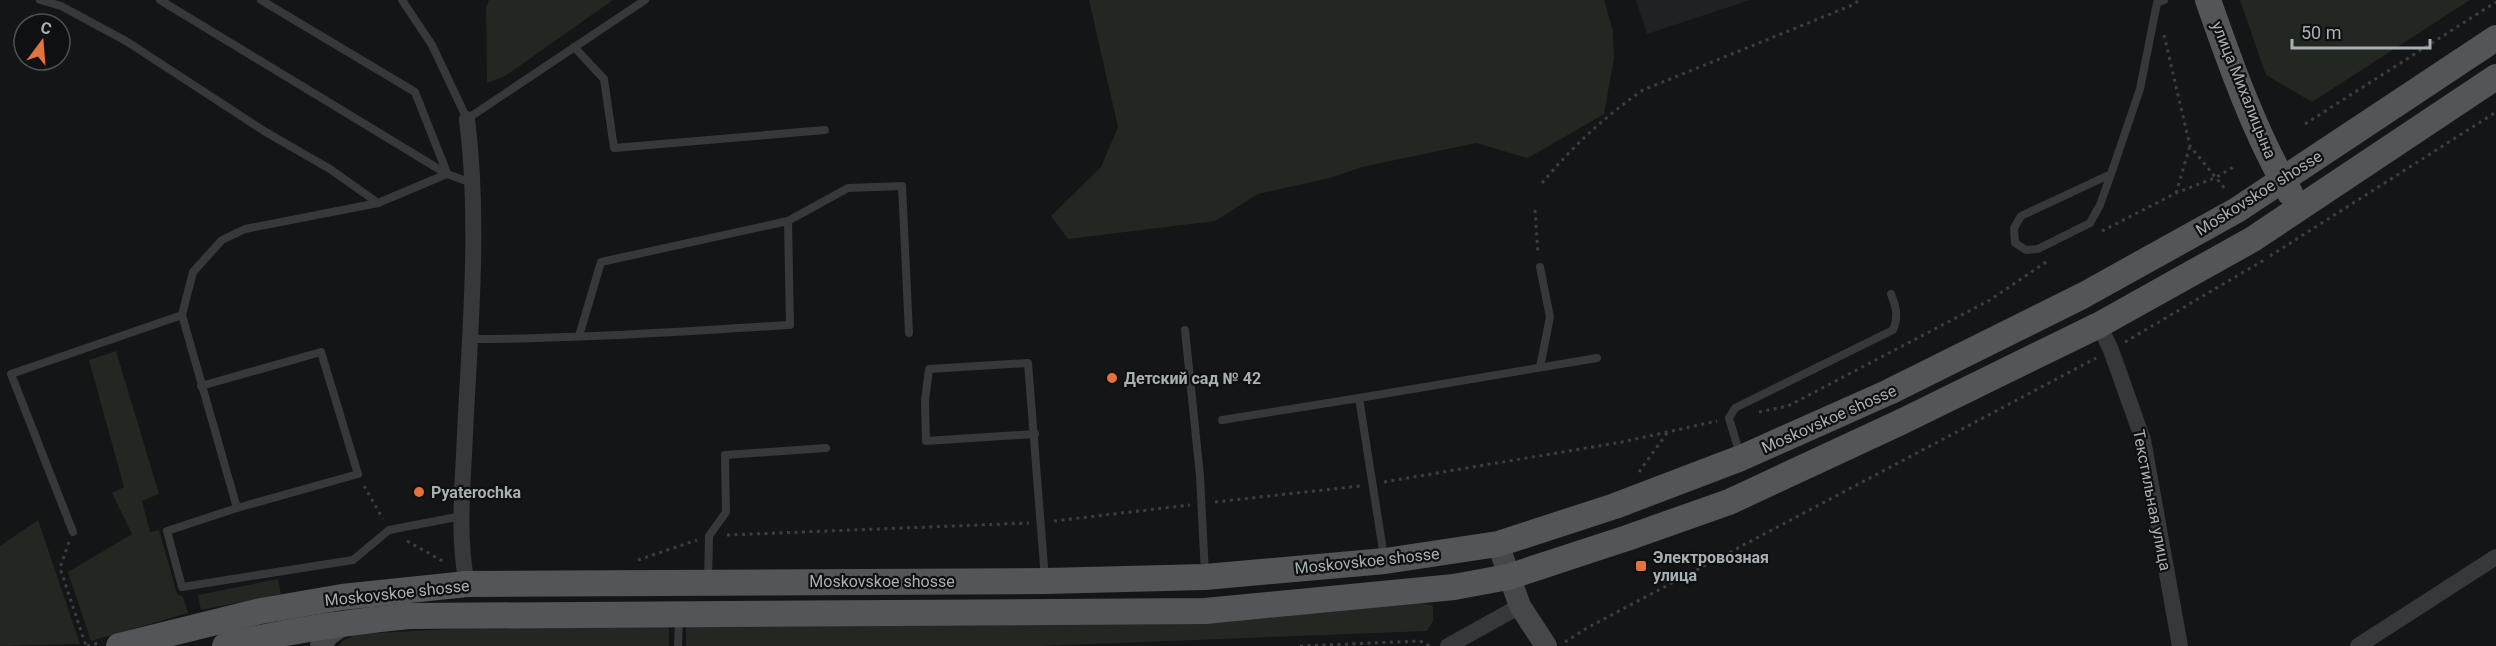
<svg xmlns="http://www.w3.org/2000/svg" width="2496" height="646" font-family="Roboto,sans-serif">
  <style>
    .built { fill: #202123 }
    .green { fill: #222821 }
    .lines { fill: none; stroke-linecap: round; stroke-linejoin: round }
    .path { stroke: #3c3f41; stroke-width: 3; stroke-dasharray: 3 4.5; stroke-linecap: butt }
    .lane { stroke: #36383a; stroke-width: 8 }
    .street { stroke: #36383a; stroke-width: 16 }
    .secondary { stroke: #44484a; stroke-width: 22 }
    .primary { stroke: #525659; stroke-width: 26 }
    .poi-dot { fill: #e3723f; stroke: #0f1011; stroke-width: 2 }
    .labels { text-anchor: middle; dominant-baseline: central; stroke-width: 4.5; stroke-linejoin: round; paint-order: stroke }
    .street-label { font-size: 16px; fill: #a7b0b5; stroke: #0f1011 }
    .poi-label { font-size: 16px; font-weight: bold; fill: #a7b0b5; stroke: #0f1011; text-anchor: start }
  </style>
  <rect width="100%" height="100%" fill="#141516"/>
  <polygon class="built" points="1636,0 1750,0 1647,34"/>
  <g class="green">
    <polygon points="489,0 613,0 505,76 487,83 486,8"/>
    <polygon points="1089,0 1604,0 1613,31 1614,58 1604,114 1528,158 1476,143 1362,167 1330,178 1258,194 1215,221 1068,239 1051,216 1101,167 1118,127"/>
    <polygon points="2240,0 2470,0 2312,102 2266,75"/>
    <polygon points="116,351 159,494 142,501 150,532 159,530 177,594 183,597 188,613 91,641 68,572 132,534 112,493 124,487 89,360"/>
    <polygon points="38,520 80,644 0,646 0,546"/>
    <polygon points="278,579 281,594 201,610 198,595"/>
    <polygon points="1420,602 1433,606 1433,621 1427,631 1038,646 686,646 686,627 1228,618"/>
    <polygon points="669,627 669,646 339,646 342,641 357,634 468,628"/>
  </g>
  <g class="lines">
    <g class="path">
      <polyline points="2164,35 2190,146 2225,189"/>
      <polyline points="2305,124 2496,2"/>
      <path d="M1542,183C1572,147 1604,117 1643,90L1855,4L1858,0"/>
      <polyline points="2176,193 2190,146"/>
      <polyline points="1535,210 1538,253"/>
      <polyline points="2102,231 2176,193 2217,177 2235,166"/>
      <polyline points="2270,256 2496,112"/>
      <polyline points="2125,342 2264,260"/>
      <polyline points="1759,412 1788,406 1990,300 2046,262"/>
      <polyline points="1639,472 1667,433"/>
      <polyline points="1384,482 1622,442 1717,421"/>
      <polyline points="364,486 383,519"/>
      <polyline points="1215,502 1360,486"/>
      <polyline points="1054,521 1190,505"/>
      <polyline points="727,535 1029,523"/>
      <polyline points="407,541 446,563"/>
      <polyline points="69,542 60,568 86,646"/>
      <polyline points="638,560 697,540"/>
      <polyline points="1565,642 1587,628 2096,358"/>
      <polyline points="87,646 99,643"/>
      <polyline points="1300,646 1420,641 1430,646"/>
    </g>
    <g class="lane">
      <polyline points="40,0 61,6 126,41 264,131 330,169 378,203 447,174"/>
      <polyline points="160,0 447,174 472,183"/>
      <polyline points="261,0 415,92 447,173"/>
      <polyline points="402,0 432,45 467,119 645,0"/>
      <polyline points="574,47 604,79 614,148 825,130"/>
      <polyline points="2111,174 2100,205 2090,223 2038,249 2026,250 2015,243 2014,228 2021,216 2111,174 2140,89 2157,3 2164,0"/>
      <polyline points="788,221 848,188 902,186 909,333"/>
      <polyline points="1540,267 1550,317 1540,367"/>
      <polyline points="1185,330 1200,476 1205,574"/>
      <path d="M470,339C577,339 684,331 790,325L788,221L601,262L579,336"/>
      <polyline points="201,386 321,352 358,474 237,508 182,315 193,272 222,240 245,229 378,203"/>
      <polyline points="1359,398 1597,358"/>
      <polyline points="1222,420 1359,398 1384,557"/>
      <polyline points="1035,434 926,441 925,401 929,369 1028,363 1045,579"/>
      <path d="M1740,455L1729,418L1735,408L1893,330C1899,316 1896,307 1891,294"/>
      <polyline points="237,508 167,531 182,587 353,560 389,530 462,516"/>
      <polyline points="73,532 11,374 182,315"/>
      <polyline points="708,581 709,536 726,512 725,455 826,448"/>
      <polyline points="678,646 679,616"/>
    </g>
    <g class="street">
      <path d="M467,119C480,223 470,329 465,434C463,483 457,536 467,584"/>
      <polyline points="2099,325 2111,350 2143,440 2180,646"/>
      <polyline points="1448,646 1520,606"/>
      <polyline points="2358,646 2496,557"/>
    </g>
    <g class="secondary">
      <polyline points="1498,544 1520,606 1546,646"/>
      <polyline points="321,646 328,635 347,622"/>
    </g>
    <g class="primary">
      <path d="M2208,0C2230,63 2256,136 2290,193"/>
      <polyline points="119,646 261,611 342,597 467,584 1046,581 1205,577 1385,561 1498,544 1615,506 1741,458 1889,392 2084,295 2237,210 2496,38"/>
      <path d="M225,646C286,631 346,622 409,616L1205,611L1454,587L1508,577L1627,538L1729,502L1901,422L2099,325L2253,239L2496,77"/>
    </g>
  </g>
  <g class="poi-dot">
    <circle cx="1112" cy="378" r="6"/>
    <circle cx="419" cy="492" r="6"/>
    <rect x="1635" y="560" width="12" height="12" rx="3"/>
  </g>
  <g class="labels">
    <g class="street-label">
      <text transform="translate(2244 90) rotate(68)">улица Михалицына</text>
      <text transform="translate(2259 193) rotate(-32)">Moskovskoe shosse</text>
      <text transform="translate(1829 419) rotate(-24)">Moskovskoe shosse</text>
      <text transform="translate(2152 500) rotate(79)">Текстильная улица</text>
      <text transform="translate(1367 561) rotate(-6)">Moskovskoe shosse</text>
      <text x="882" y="581">Moskovskoe shosse</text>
      <text transform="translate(397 593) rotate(-6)">Moskovskoe shosse</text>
    </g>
    <g class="poi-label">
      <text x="1124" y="378">Детский сад № 42</text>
      <text x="431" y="492">Pyaterochka</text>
      <text x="1653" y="557">Электровозная<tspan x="1653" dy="18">улица</tspan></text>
    </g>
  </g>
  <g transform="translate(42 42) rotate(16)"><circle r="28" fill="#0f1011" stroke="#4c5053" stroke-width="1.5"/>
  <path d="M0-4.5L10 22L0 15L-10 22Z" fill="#e3723f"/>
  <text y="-9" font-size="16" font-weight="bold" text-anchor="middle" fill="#a7b0b5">С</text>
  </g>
  <path d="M2292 39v9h138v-9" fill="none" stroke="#a7b0b5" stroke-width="3"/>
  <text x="2301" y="39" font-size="18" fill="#a7b0b5" stroke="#0f1011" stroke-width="4.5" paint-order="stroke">50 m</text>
</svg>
